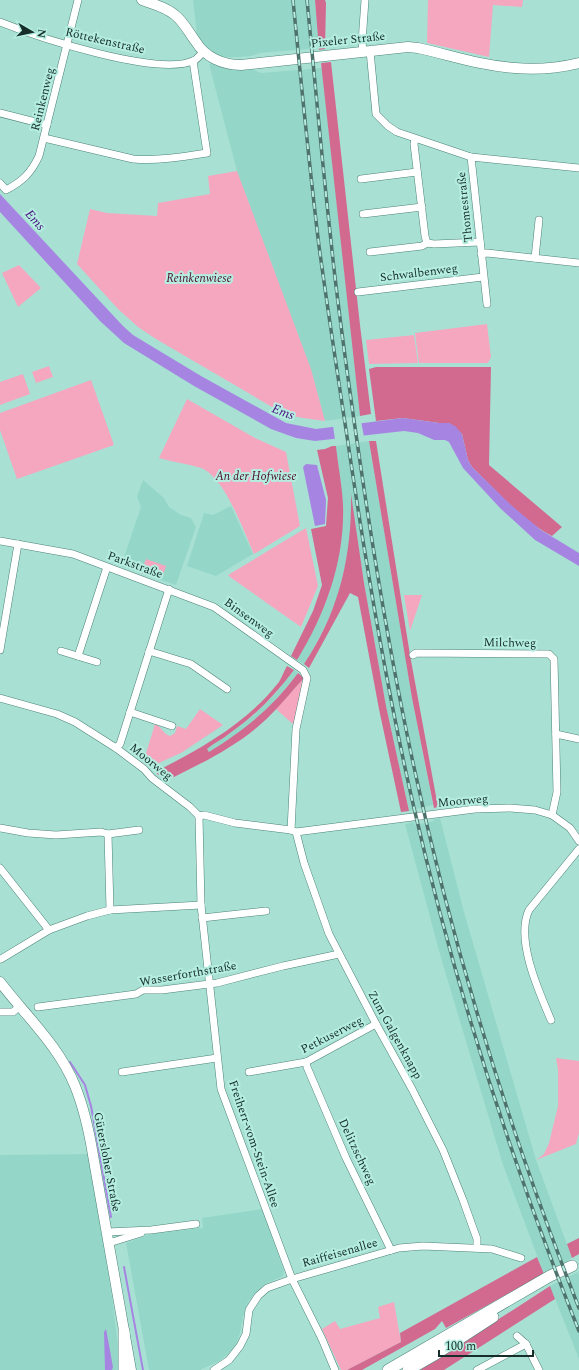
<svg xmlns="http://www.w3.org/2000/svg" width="579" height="1370" font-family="Spectral,serif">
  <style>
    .built { fill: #94d7c8 }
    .green { fill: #f5a7c0 }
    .forest { fill: #d26a90 }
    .water { fill: #a685e2 }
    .pier { fill: #a8e1d4 }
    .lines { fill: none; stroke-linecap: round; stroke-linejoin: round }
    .stream { stroke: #a685e2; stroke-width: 2 }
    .minor-casing { stroke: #4c8377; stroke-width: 8 }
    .secondary-casing { stroke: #4c8377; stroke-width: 11 }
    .trunk-casing { stroke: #4c8377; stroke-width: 12 }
    .minor { stroke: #fff; stroke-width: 7 }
    .secondary { stroke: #fff; stroke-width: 10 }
    .trunk { stroke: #fff; stroke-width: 11 }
    .rail-casing { stroke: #4f736c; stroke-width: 3.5 }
    .rail { stroke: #b5eee1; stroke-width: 2; stroke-dasharray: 6; stroke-linecap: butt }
    .labels { text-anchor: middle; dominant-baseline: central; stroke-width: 4; stroke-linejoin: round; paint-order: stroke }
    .street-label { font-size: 12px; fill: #162d29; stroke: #b5eee1 }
    .park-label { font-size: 12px; font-style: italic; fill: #4d0b29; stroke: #b5eee1 }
    .water-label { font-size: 13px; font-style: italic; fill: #43077a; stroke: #b5eee1 }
  </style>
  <rect width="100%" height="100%" fill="#a8e1d4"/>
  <g class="built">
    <polygon points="193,0 315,0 319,48 260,53 251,56 239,57 225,57 217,55 204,45 197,35"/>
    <polygon points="212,63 222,68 236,70 252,69 261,73 322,68 360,416 325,421 311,369 237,171 209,64"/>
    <polygon points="369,441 412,698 433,805 409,811 386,706 364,583 351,498 351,530 347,557 338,596 327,622 309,657 304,664 297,660 319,619 329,594 341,542 343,504 336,446"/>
    <polygon points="143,480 164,498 169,507 181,515 191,518 196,527 176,585 121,566 141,507 137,497"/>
    <polygon points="231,506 253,554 216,576 187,566 204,513 213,515"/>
    <polygon points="294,670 298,673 269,708 257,719 234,737 209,752 207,749 230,733 253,716 275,694"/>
    <polygon points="440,818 464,912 536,1160 572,1258 544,1274 503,1165 441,958 405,824 414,822 415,825 434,821 434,819"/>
    <polygon points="89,1154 112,1297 121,1370 0,1370 0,1155"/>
    <polygon points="262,1209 284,1271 283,1276 265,1284 255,1293 248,1302 243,1316 240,1333 236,1345 228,1354 219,1361 200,1370 149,1370 126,1243 151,1234 203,1228 202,1218"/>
    <polygon points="578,1272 579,1275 579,1359 550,1286"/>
  </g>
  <g class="green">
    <polygon points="428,0 523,0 522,7 493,5 489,57 427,43"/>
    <polygon points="237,171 311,369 325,421 303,418 284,414 156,339 138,327 118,309 77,264 90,209 107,213 157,216 158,203 210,194 208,176"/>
    <polygon points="19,265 41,288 18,307 2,273"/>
    <polygon points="487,324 491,357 488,363 419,363 415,333"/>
    <polygon points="414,335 418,363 369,364 366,340"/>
    <polygon points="49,366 53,377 36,383 32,372"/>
    <polygon points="23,374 30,394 0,405 0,382"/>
    <polygon points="91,380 114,445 17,479 0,430 0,413"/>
    <path d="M187,399L255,438L286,452L300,526L254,554C244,532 225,477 201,468C188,464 173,462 159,458Z"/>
    <polygon points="306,528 318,586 301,627 230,577 228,575"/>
    <polygon points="146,559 166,566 163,575 161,574 160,579 141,573"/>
    <polygon points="404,595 422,595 410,631"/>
    <polygon points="304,678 294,725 276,709"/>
    <path d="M200,709L223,725L181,753L150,767L143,763L155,724C162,727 163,734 170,736L175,733L177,726L186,729Z"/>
    <polygon points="556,1058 579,1061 579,1133 576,1144 536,1160 544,1154 549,1143 558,1106 558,1070"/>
    <polygon points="394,1302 401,1342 347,1370 341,1370 322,1329 335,1321 340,1329 380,1318 378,1307"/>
  </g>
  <g class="forest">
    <polygon points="315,0 325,0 326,3 325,49 319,50"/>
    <polygon points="331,62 360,325 371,414 360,416 321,63"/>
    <path d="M376,367H491L489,465L562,527L552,536C522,521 496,490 472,467L468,460L462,434L449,423H439L403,418L376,421L369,369Z"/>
    <polygon points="369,441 376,441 410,655 438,807 434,808 412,698"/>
    <path d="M332,446H336C338,465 342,485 343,504C345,560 326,613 297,660L291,656L313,611L322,585L311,529L326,526L328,498L317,450L325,449Z"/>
    <path d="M351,494L364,583L386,706L409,811L401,812L379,709L358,597L350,593L309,668L304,664C339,612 352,556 351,494Z"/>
    <path d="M287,666L294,670C276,694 255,716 230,733C223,739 214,743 207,749L209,752C247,728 271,709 298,673L304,678C290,693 277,710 262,723C234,748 200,764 166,781L155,772C200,749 247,723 279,682C282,677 284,671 287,666Z"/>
    <polygon points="579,1238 579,1254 572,1258 567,1244"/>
    <polygon points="537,1257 544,1274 446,1328 442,1321 435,1329 362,1370 347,1370 401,1342 400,1333"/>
    <polygon points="550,1286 555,1299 444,1370 420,1370"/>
  </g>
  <g class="water">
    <polygon points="0,194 123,326 133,335 201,376 286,423 316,429 403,418 439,423 449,423 455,426 462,434 468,460 472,467 511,505 541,530 579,553 579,566 535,540 500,508 463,468 449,442 445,440 434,440 418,433 404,431 315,441 296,438 271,429 194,386 124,343 100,321 0,212"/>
    <polygon points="306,464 317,465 326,500 325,524 315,526 303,467"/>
    <polygon points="106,1329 113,1367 112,1370 105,1370 104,1332"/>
  </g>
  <polygon class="pier" points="361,421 364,437 335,440 333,425"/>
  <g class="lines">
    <g class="stream">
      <polyline points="70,1062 85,1085 91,1106 111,1217"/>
      <polyline points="124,1267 143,1370"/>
    </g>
    <g class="minor-casing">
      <g id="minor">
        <path d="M0,22C37,37 160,78 195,60C198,58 201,54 204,51"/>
        <polyline points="363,51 362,42 365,0"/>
        <polyline points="370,51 376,114 388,126 397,132 471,157 579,168"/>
        <polyline points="0,113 47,125"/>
        <path d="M44,138L133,159C158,161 182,157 207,153L193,61"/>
        <polyline points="415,139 414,144 425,236 427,243 434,244 480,242"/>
        <polyline points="471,157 487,304"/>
        <polyline points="361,179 417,172"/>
        <path d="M0,183L6,190C23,181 31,173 39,156L78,0"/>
        <polyline points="363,214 422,207"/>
        <polyline points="370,252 422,246 427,243"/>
        <polyline points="481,254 487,253 579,263"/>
        <polyline points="535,258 539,220"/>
        <polyline points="358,292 483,277"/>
        <polyline points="0,541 73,554 214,607 303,670 307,678 296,729 291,830"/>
        <polyline points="0,650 18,544"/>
        <polyline points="61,651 97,662"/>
        <polyline points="149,651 191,664 227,689"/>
        <polyline points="413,655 416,653 549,654 554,659 557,792 552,815"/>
        <polyline points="78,656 107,567"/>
        <polyline points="0,698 57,714 75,722 116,748 144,769 152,778 190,807 199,816"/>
        <polyline points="130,712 172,726"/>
        <polyline points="556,734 579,739"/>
        <polyline points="116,748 120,744 169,589"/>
        <polyline points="199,816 201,905 221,1089 292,1279 322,1339 335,1370"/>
        <polyline points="199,816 204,815 235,823 291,830 296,832 475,809 510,808 535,810 552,815 570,828 579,841"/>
        <polyline points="0,828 28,833 56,835 101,832 108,834 139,830"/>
        <polyline points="296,832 304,863 329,934 376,1024 412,1089 443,1150 463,1200 477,1239 477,1248"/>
        <polyline points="108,834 110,910"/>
        <polyline points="0,868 49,930"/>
        <polyline points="202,918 266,911"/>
        <polyline points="1,959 49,930 87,916 110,910 201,905"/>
        <polyline points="38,1007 136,994 143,990 162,990 217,983 283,966 339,954"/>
        <polyline points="0,1012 13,1012 20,1006"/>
        <path d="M551,1020C539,992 515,939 529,910L579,849"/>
        <polyline points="306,1062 307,1067 346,1158 391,1250"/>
        <polyline points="122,1072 217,1058"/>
        <polyline points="249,1072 306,1062 376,1024"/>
        <polyline points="107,1232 151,1230 196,1224"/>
        <polyline points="109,1243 141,1233"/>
        <polyline points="517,1336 526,1344 539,1370"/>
        <polyline points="214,1370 229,1360 240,1346 246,1334 249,1310 258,1296 267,1288 292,1279 399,1248 423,1246 492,1249 521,1258"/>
        <polyline points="477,1370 526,1344"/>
      </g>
    </g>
    <g class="secondary-casing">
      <g id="secondary">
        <path d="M142,0C153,4 166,7 175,15C184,22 189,33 196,42C205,57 223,65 241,65L408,47L418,48C450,55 482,66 515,68C536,70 558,68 579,63"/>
        <path d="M0,982C26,1016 59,1046 75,1086C84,1108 89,1131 93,1155L131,1370"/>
      </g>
    </g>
    <g class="trunk-casing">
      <g id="trunk">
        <polyline points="124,1331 124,1370"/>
        <polyline points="388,1370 550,1276 572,1266"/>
        <polyline points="408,1370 436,1354 493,1317"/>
      </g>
    </g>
    <use href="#minor" class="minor"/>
    <use href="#secondary" class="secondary"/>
    <use href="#trunk" class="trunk"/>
    <g class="rail-casing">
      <g id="rail">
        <path d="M293,0C301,82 309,164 319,246C328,312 338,377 348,443C366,565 386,687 414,808C455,986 511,1161 579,1331"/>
        <path d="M307,0C315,81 322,161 331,241C340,329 353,415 366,502C378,580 391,657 407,734C447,930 506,1122 579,1308"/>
      </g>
    </g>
    <use href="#rail" class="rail"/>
  </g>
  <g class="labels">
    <g class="street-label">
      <text transform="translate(348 40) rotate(-6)">Pixeler Straße</text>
      <text transform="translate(105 41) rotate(13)">Röttekenstraße</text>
      <text transform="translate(43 99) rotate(-76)">Reinkenweg</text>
      <text transform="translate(465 207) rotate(-96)">Thomestraße</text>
      <text transform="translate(419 273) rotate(-7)">Schwalbenweg</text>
      <text transform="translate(135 565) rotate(20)">Parkstraße</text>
      <text transform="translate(249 618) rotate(36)">Binsenweg</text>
      <text transform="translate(510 643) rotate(1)">Milchweg</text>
      <text transform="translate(151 762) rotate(39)">Moorweg</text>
      <text transform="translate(463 801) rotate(-5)">Moorweg</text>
      <text transform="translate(188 974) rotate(-10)">Wasserforthstraße</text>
      <text transform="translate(332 1035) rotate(-27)">Petkuserweg</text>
      <text transform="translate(395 1035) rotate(61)">Zum Galgenknapp</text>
      <text transform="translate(254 1144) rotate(71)">Freiherr-vom-Stein-Allee</text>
      <text transform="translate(357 1152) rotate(65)">Delitzschweg</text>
      <text transform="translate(107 1162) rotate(79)">Gütersloher Straße</text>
      <text transform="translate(340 1253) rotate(-16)">Raiffeisenallee</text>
    </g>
    <g class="park-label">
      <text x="199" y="278">Reinkenwiese</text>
      <text x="256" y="476">An der Hofwiese</text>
    </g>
    <g class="water-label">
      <text transform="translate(35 220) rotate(48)">Ems</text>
      <text transform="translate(283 412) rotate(20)">Ems</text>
    </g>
  </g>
  <g transform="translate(32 32) rotate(99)" stroke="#b5eee1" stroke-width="3" paint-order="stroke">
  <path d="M0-3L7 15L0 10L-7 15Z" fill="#162d29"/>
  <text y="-6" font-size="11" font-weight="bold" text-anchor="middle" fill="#162d29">N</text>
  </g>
  <path d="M439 1350v6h94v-6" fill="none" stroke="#162d29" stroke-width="2"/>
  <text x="445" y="1350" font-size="12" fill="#162d29" stroke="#b5eee1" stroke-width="3" paint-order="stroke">100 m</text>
</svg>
